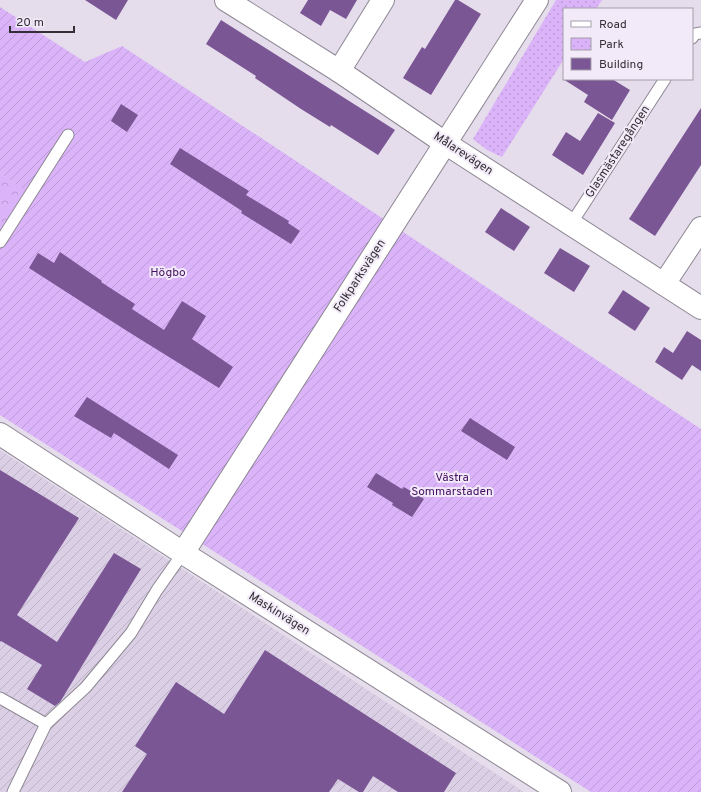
<svg xmlns="http://www.w3.org/2000/svg" width="701" height="792" font-family="Overpass,sans-serif">
  <style>
    .industrial { fill: url(#industrial-furrows) }
    .forest { fill: url(#forest-crowns) }
    .park { fill: url(#park-dots) }
    .garden { fill: url(#garden-furrows) }
    .building { fill: #7b5695 }
    .lines { fill: none; stroke-linecap: round; stroke-linejoin: round }
    .lane-casing { stroke: #8e8794; stroke-width: 13 }
    .street-casing { stroke: #8e8794; stroke-width: 24 }
    .lane { stroke: #fff; stroke-width: 11 }
    .street { stroke: #fff; stroke-width: 22 }
    .labels { text-anchor: middle; dominant-baseline: central; stroke-width: 4; stroke-linejoin: round; paint-order: stroke }
    .street-label { font-size: 12px; fill: #322f35; stroke: #f2eaf8 }
    .park-label { font-size: 12px; fill: #451162; stroke: #f2eaf8 }
  </style>
  <defs>
    <pattern id="industrial-furrows" width="10" height="10" patternUnits="userSpaceOnUse"><rect width="10" height="10" fill="#dacfe4"/><path d="M-1 1l2-2M0 10L10 0M9 11l2-2" fill="none" stroke="#bcb2c4"/></pattern>
    <pattern id="forest-crowns" width="20" height="18" patternUnits="userSpaceOnUse"><rect width="20" height="18" fill="#dbb3f9"/><path d="M2 6a3 3 0 1 1 6 0M12 15a3 3 0 1 1 6 0" fill="none" stroke="#bc9ad6"/></pattern>
    <pattern id="park-dots" width="8" height="8" patternUnits="userSpaceOnUse"><rect width="8" height="8" fill="#dbb3f9"/><path d="M2 2h.1M6 6h.1" fill="none" stroke="#bc9ad6" stroke-width="1.8" stroke-linecap="round"/></pattern>
    <pattern id="garden-furrows" width="10" height="10" patternUnits="userSpaceOnUse"><rect width="10" height="10" fill="#dbb3f9"/><path d="M-1 1l2-2M0 10L10 0M9 11l2-2" fill="none" stroke="#bc9ad6"/></pattern>
  </defs>
  <rect width="100%" height="100%" fill="#e5ddeb"/>
  <polygon class="industrial" points="0,450 524,792 0,792"/>
  <polygon class="forest" points="0,173 28,191 0,240"/>
  <polygon class="park" points="556,0 602,0 596,9 564,9 564,59 502,157 487,150 473,139"/>
  <polygon class="garden" points="0,7 85,62 122,46 701,429 701,792 591,792 0,415 0,240 27,191 0,173"/>
  <g class="building">
    <polygon points="85,0 128,0 116,20"/>
    <polygon points="308,0 357,0 346,19 330,10 321,26 300,13"/>
    <polygon points="455,0 458,0 481,14 431,95 403,78 422,47 425,49"/>
    <polygon points="221,20 395,130 378,155 331,125 330,127 301,109 255,78 256,76 206,44"/>
    <polygon points="563,79 612,79 630,90 612,120 584,102 588,95"/>
    <polygon points="121,104 138,115 127,132 111,121"/>
    <polygon points="701,108 701,165 655,236 629,219"/>
    <polygon points="598,113 615,123 583,175 552,155 566,132 580,141"/>
    <polygon points="180,148 249,191 246,195 289,221 288,223 300,231 291,244 241,213 242,211 170,164"/>
    <polygon points="501,208 530,227 514,251 485,232"/>
    <polygon points="560,248 590,266 574,292 544,273"/>
    <polygon points="60,252 102,281 101,282 135,304 132,309 164,330 182,301 206,316 192,339 233,367 219,388 127,331 29,268 38,253 54,263"/>
    <polygon points="623,290 650,308 635,331 608,313"/>
    <polygon points="687,331 701,340 701,371 692,365 682,380 655,362 664,347 673,353"/>
    <polygon points="87,397 178,455 169,469 114,433 111,438 74,416"/>
    <polygon points="470,418 515,447 507,460 461,431"/>
    <polygon points="0,470 79,518 17,615 57,642 114,553 141,569 60,702 55,706 27,689 42,665 1,641 0,642"/>
    <polygon points="376,473 402,489 404,487 424,499 412,517 392,505 393,503 367,487"/>
    <polygon points="265,650 456,773 444,792 398,792 373,776 363,792 359,792 338,779 329,792 122,792 147,754 135,746 176,682 224,714"/>
  </g>
  <g class="lines">
    <g class="lane-casing">
      <g id="lane">
        <polyline points="692,38 695,34 701,33"/>
        <polyline points="571,224 665,79"/>
        <polyline points="0,242 68,135"/>
        <polyline points="0,698 46,724"/>
        <polyline points="13,792 46,724 86,687 131,633 157,590 183,553"/>
      </g>
    </g>
    <g class="street-casing">
      <g id="street">
        <polyline points="226,0 339,71 445,143 701,308"/>
        <polyline points="339,71 383,0"/>
        <polyline points="664,284 701,228"/>
        <polyline points="0,434 183,553 560,792"/>
        <polyline points="183,553 537,0"/>
      </g>
    </g>
    <use href="#lane" class="lane"/>
    <use href="#street" class="street"/>
  </g>
  <g class="labels">
    <g class="street-label">
      <text transform="translate(618 152) rotate(-57)">Glasmästaregången</text>
      <text transform="translate(463 154) rotate(33)">Målarevägen</text>
      <text transform="translate(360 276) rotate(-57)">Folkparksvägen</text>
      <text transform="translate(279 614) rotate(32)">Maskinvägen</text>
    </g>
    <g class="park-label">
      <text x="168" y="273">Högbo</text>
      <text x="452" y="478">Västra<tspan x="452" dy="14">Sommarstaden</tspan></text>
    </g>
  </g>
  <rect x="563" y="8" width="130" height="72" fill="#f2eaf8" stroke="#a59faa"/>
  <rect x="571" y="21" width="20" height="6" fill="#ffffff" stroke="#a59faa"/>
  <text x="599" y="28" font-size="12" fill="#322f35">Road</text>
  <rect x="571" y="38" width="20" height="12" fill="url(#park-dots)" stroke="#a59faa"/>
  <text x="599" y="48" font-size="12" fill="#322f35">Park</text>
  <rect x="571" y="58" width="20" height="12" fill="#7b5695" stroke="#a59faa"/>
  <text x="599" y="68" font-size="12" fill="#322f35">Building</text>
  <path d="M10 26v6h64v-6" fill="none" stroke="#322f35" stroke-width="2"/>
  <text x="16" y="26" font-size="12" fill="#322f35" stroke="#f2eaf8" stroke-width="3" paint-order="stroke">20 m</text>
</svg>
